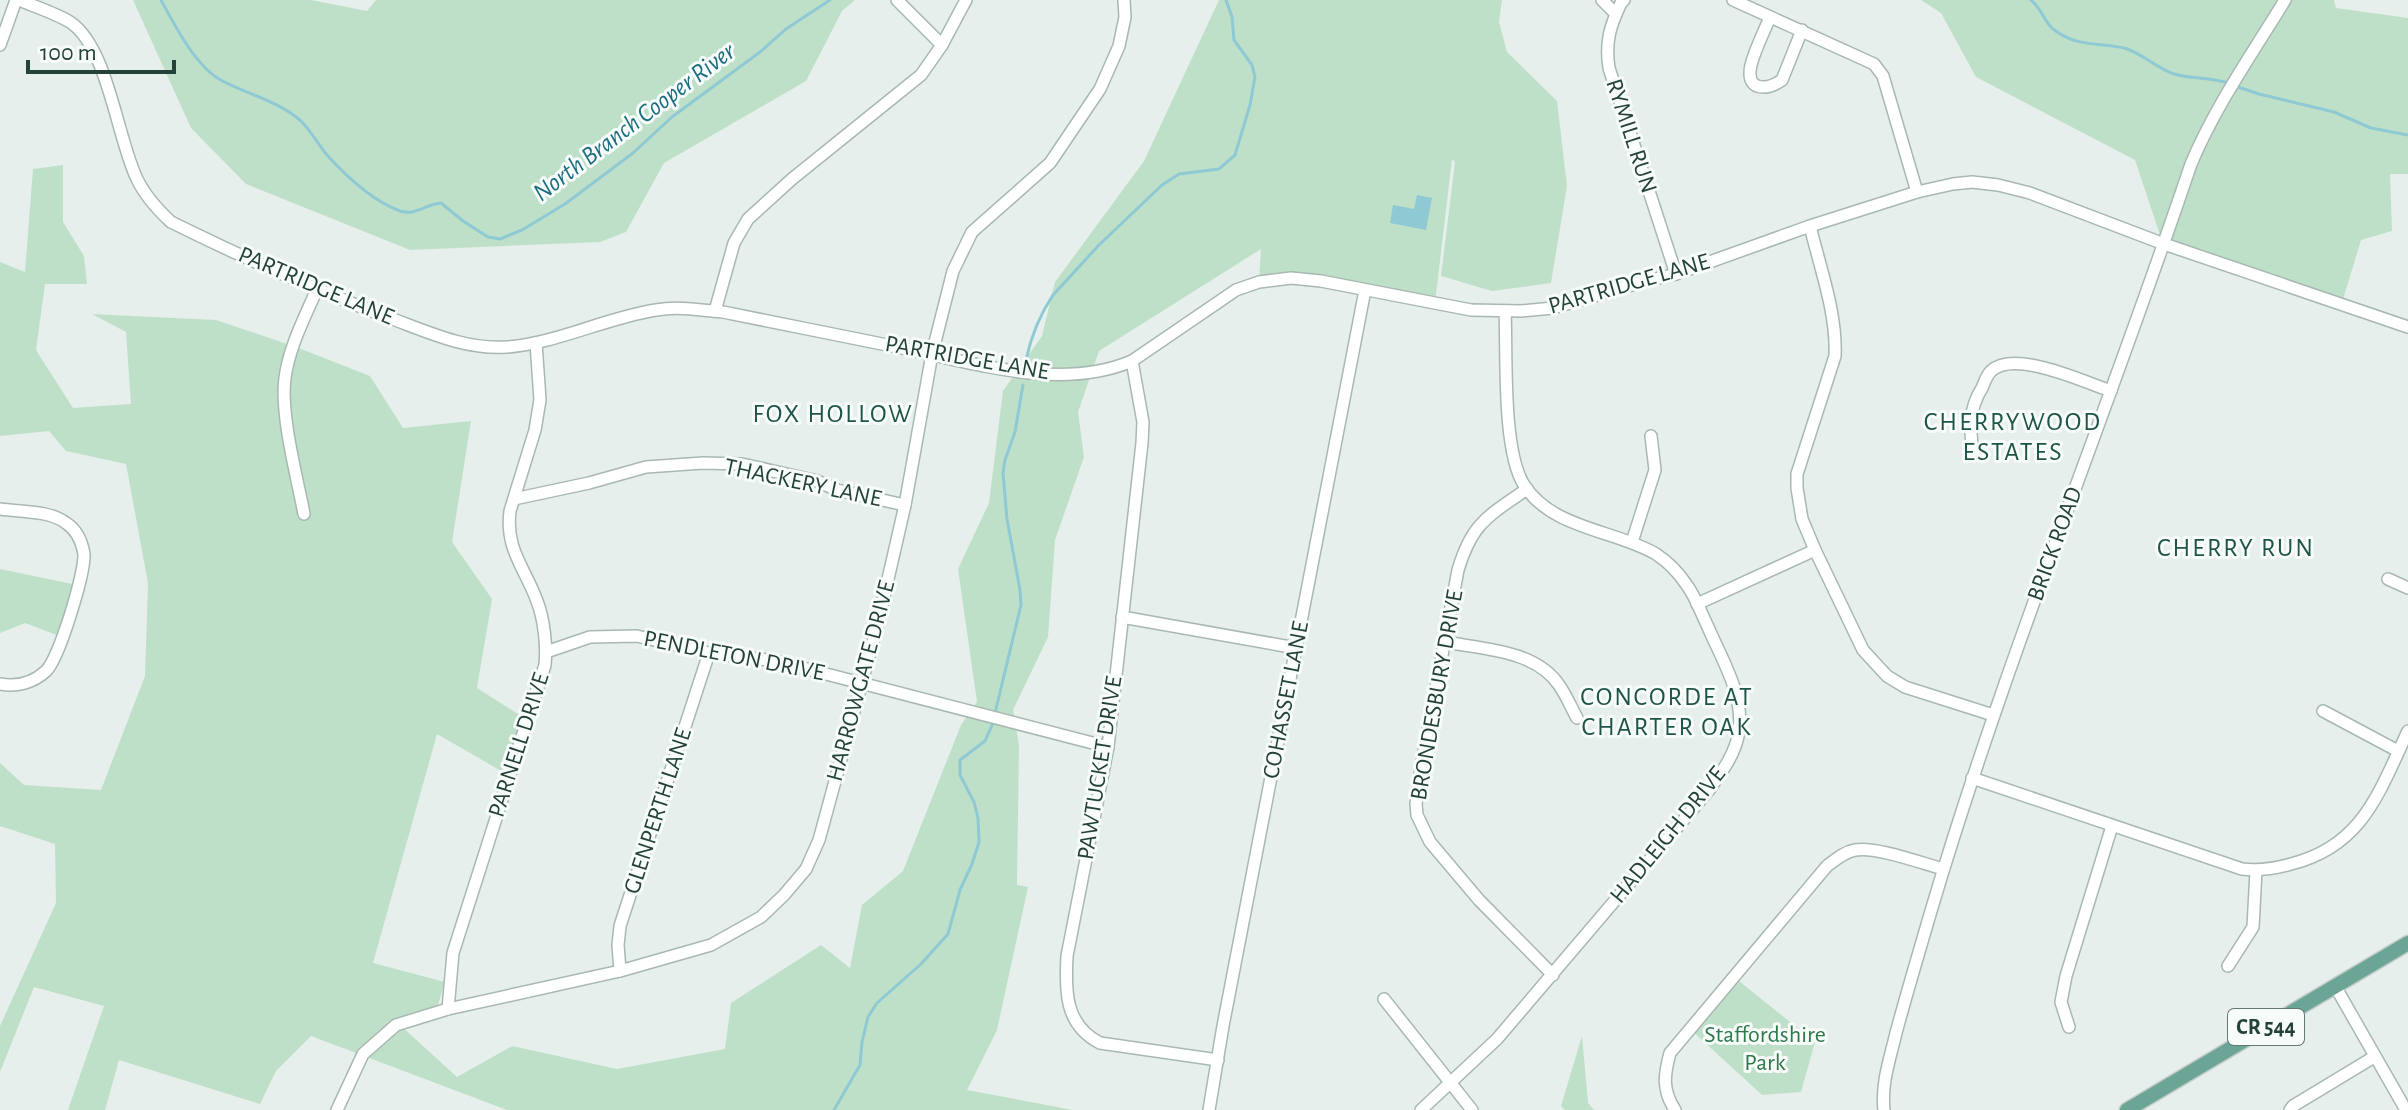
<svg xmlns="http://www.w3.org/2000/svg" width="2408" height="1110" font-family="'Alegreya Sans',sans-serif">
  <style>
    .green { fill: #bfe0c8 }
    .water { fill: #8ec9d4 }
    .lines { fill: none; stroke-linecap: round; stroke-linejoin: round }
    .stream { stroke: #8ec9d4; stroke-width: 3 }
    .minor-casing { stroke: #a8b8b2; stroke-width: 14 }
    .major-casing { stroke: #c2cac8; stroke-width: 17 }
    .minor { stroke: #fff; stroke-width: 11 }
    .major { stroke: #6aa596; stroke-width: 14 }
    .labels { text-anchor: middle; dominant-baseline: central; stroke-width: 6; stroke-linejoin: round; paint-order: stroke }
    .shield { fill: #f7fbf9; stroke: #637a73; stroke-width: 2 }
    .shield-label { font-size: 22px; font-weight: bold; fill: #24423a }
    .street-label { font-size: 24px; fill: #24423a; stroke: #f7fbf9 }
    .park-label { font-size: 24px; fill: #2d7a4b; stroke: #f7fbf9 }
    .water-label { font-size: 26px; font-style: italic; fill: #1c6f80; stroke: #f7fbf9 }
    .neighbourhood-label { font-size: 26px; letter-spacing: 2px; fill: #1f5548; stroke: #f7fbf9 }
  </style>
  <rect width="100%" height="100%" fill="#e6efeb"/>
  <g class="green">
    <polygon points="133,0 311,0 367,11 376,0 855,0 842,11 806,81 664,163 626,232 600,242 410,250 246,184 191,128"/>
    <polygon points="1219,0 1502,0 1499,22 1507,52 1557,101 1567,186 1551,283 1492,291 1441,276 1455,162 1452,159 1435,303 1321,281 1259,282 1261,249 1099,351 1078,412 1084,457 1055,540 1048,637 1013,710 1019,745 1017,885 1028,887 997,1030 967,1090 1073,1110 507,1110 311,1036 276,1071 260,1104 119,1060 105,1110 68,1110 104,1006 34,987 0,1072 0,1026 56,903 55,844 0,826 0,763 24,785 101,790 145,676 148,583 126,464 66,451 49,431 0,436 0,262 25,272 33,169 63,165 63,222 84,256 87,284 45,284 36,350 73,408 131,404 126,332 92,314 216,320 296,347 370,376 403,428 471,421 452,542 492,599 477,688 529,721 510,776 437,734 373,963 445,982 436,1011 399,1024 457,1077 512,1046 617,1069 725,1049 731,1003 821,945 850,968 862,905 903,871 961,725 977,702 958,569 989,503 1003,391 1042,336 1055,282 1144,161"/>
    <polygon points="1921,0 2334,0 2336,8 2408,18 2408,174 2390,174 2392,231 2361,240 2341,306 2162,241 2135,160 1976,77 1941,13"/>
    <polygon points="0,569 82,586 62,637 25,623 0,633"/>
    <polygon points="1734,977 1815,1042 1801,1092 1762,1095 1690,1029"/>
    <polygon points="1582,1036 1588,1103 1594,1110 1565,1110 1561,1106"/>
  </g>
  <polygon class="water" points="1417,195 1432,198 1426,230 1390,223 1393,205 1414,209"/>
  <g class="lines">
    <g class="stream">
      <path d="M161,0C174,24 195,65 219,79C245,94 277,100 301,121C311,131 318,144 327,155C346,176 373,201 400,211C416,216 426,204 441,203L463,221L488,237L500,239L522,230L565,204L633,153L672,117L760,52L786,29L830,0"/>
      <path d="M2031,0C2042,9 2045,23 2053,29C2077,48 2099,42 2124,48C2142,53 2156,68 2174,74C2190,79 2210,77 2228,83"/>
      <polyline points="2235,86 2259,94 2334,112 2371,128 2408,135"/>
      <path d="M1026,360C1031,336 1039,316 1053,295L1099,245L1162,185L1179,174L1219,169L1235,155L1250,105L1255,77L1252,65L1234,40L1232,17L1226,0"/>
      <polyline points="995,713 1021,605 1020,590 1007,519 1003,473 1005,460 1015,432 1023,385"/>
      <polyline points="834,1110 860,1065 862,1042 868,1017 877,1003 921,964 948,934 960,890 972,864 979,842 978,818 974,802 960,775 960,760 985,741 993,723"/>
    </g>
    <g class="minor-casing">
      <g id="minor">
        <path d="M19,0C36,7 55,13 70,22C108,47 117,138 137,179C145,196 157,209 171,222C242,257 315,290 390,318C428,332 466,350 507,347C558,343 605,318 656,310C678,306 701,310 723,312C781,324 839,335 897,347C972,362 1059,392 1132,361L1236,290L1259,282L1291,278L1321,281L1471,310L1521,311L1553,308L1642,282L1676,274L1810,226L1917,192L1953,184L1972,182L1998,185L2030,193L2164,244L2408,327"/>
        <polyline points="897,0 942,45"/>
        <polyline points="1602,0 1616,14"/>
        <path d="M1624,0L1621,3C1610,26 1605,42 1609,68L1676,274"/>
        <polyline points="1733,0 1874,64 1883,76 1917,192"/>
        <path d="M1770,17C1764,32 1755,49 1751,65C1745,91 1766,91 1782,80L1802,30"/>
        <polyline points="0,45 16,0"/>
        <path d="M1810,226C1820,268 1837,313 1835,356L1797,474V488L1802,519L1815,550L1863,650L1887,676L1905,687L1993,715"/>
        <polyline points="715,311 734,243 748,219 792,179 921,75 942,45 966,0"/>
        <path d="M1132,361L1143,422L1142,443L1108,747L1067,956C1065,992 1065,1025 1100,1043L1218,1060"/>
        <path d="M1973,454C1970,430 1968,410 1982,388C1984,383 1987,375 1991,371C2015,349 2084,382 2111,391"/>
        <path d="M1527,489C1488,516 1472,523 1458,570L1421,767L1416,804L1417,815L1430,842L1479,900L1553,975"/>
        <polyline points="514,499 589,483 646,467 703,463 742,464 817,481 837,490 905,505"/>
        <path d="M0,509C20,512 49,510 66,523C77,530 82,542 84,554C85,573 59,659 46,671C33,683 16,687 0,684"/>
        <path d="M304,514C297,477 280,414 285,378C289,347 305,317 317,289"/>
        <polyline points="1632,542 1655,470 1651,436"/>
        <polyline points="2388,579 2408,588"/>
        <polyline points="1697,604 1815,550"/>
        <polyline points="1122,617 1296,648"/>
        <path d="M1445,642C1483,649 1535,650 1559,685C1566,695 1571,707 1577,718"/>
        <polyline points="546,652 590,637 637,636 709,653 776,661 1108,747"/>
        <polyline points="2323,711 2398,751"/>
        <path d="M1972,778L2242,869C2259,871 2274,869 2291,864C2363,846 2379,792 2408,731"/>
        <polyline points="2228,966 2253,927 2256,871"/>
        <polyline points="620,971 618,945 620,926 709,653"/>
        <polyline points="2335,986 2406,1110"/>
        <polyline points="1384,999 1472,1110"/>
        <path d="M448,1009L453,953L545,665C547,646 544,619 537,601C525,568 505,549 510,511L535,430L540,400L536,343"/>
        <polyline points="2069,1027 2061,1002 2066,976 2112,826"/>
        <polyline points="337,1110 363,1054 396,1025 448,1009 620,971 711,945 761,917 784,895 806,869 819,840 877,627 905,505 932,354 953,271 972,232 1050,163 1100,89 1119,46 1125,17 1124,0"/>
        <polyline points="1209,1110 1223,1026 1365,290"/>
        <path d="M1421,1110L1497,1039L1709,790C1722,772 1736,753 1739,731C1744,694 1722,660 1708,627C1701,613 1696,597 1686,584C1678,572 1668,562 1656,554C1615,530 1552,529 1524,485C1502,450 1507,354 1505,311"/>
        <path d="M1675,1110C1662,1090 1664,1075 1670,1053L1827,866C1835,860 1844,852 1855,850C1875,846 1921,863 1943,869"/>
        <path d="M1884,1110C1881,1083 1890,1059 1896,1033C1907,992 1919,952 1931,911C2006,658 2107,414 2191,164C2216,105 2252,54 2285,0"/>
        <polyline points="2290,1110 2293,1106 2374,1057"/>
      </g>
    </g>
    <g class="major-casing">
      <polyline id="major" points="2127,1110 2408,943"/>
    </g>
    <use href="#minor" class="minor"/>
    <use href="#major" class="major"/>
  </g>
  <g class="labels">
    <rect class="shield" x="2228" y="1009" width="76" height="36" rx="6"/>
    <g class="shield-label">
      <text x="2266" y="1027">CR 544</text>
    </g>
    <g class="street-label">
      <text transform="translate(1631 136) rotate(72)">RYMILL RUN</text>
      <text transform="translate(1629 284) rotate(-16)">PARTRIDGE LANE</text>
      <text transform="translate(316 286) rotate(23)">PARTRIDGE LANE</text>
      <text transform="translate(967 358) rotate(10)">PARTRIDGE LANE</text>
      <text transform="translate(803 483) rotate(12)">THACKERY LANE</text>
      <text transform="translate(2055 544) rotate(-70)">BRICK ROAD</text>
      <text transform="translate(734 656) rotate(11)">PENDLETON DRIVE</text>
      <text transform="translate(861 681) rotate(-75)">HARROWGATE DRIVE</text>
      <text transform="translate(1437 695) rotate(-80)">BRONDESBURY DRIVE</text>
      <text transform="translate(1286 700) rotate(-79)">COHASSET LANE</text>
      <text transform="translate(519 745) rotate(-72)">PARNELL DRIVE</text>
      <text transform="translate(1100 768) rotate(-81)">PAWTUCKET DRIVE</text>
      <text transform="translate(658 811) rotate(-72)">GLENPERTH LANE</text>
      <text transform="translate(1668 835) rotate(-51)">HADLEIGH DRIVE</text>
    </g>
    <g class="park-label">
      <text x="1765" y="1035">Staffordshire<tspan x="1765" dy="28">Park</tspan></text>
    </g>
    <g class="water-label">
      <text transform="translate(634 122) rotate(-37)">North Branch Cooper River</text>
    </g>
    <g class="neighbourhood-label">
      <text x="833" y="414">FOX HOLLOW</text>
      <text x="2013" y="422">CHERRYWOOD<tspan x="2013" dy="30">ESTATES</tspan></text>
      <text x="2236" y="548">CHERRY RUN</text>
      <text x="1667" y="697">CONCORDE AT<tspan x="1667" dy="30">CHARTER OAK</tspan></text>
    </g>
  </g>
  <path d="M28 60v12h146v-12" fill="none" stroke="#24423a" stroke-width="4"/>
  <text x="40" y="60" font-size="24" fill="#24423a" stroke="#f7fbf9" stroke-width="6" paint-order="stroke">100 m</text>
</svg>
